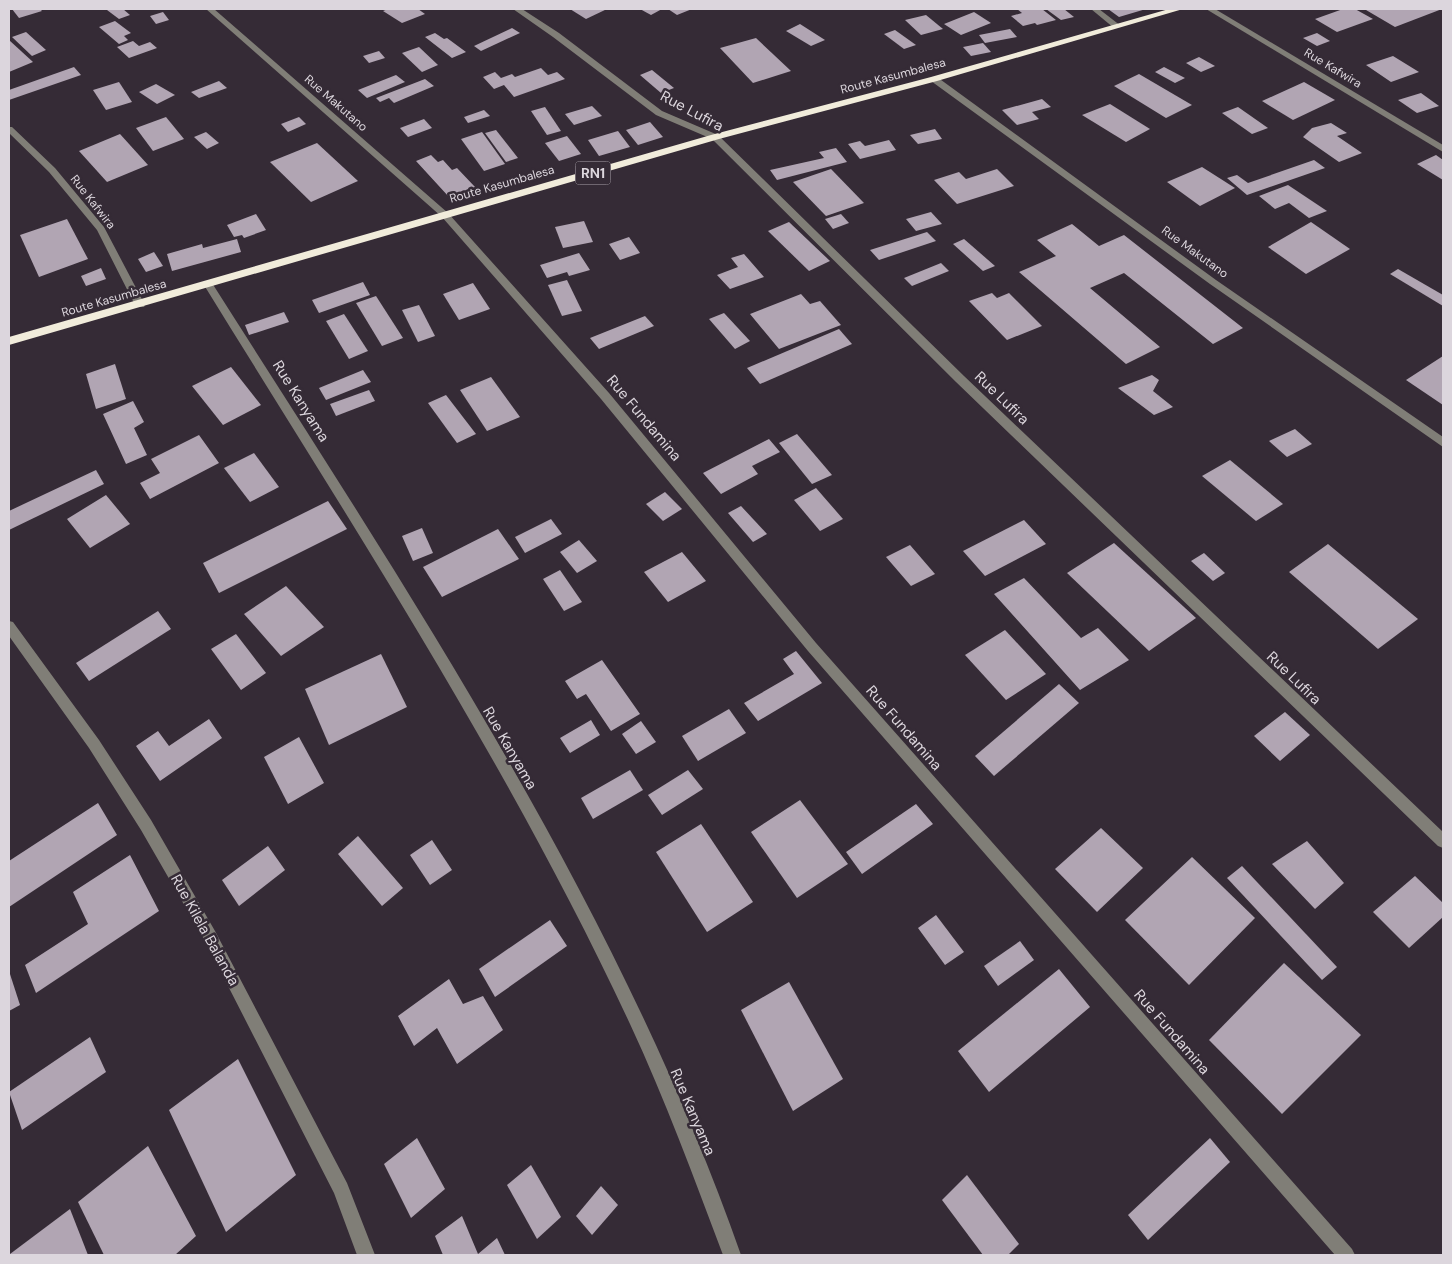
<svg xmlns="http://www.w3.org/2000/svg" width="1452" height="1264" viewBox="0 0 1452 1264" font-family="'DM Sans',sans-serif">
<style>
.building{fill:#b1a5b3}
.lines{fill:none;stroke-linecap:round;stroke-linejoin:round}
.minor{fill:#807e77;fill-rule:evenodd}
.highway{fill:#f1ecdb;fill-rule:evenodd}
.labels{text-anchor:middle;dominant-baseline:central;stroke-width:5;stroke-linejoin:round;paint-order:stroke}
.far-street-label{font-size:12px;fill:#dcd6dd;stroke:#352b36}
.shield{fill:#352b36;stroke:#aaa3ab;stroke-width:1}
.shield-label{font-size:14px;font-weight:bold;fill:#dcd6dd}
.street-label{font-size:15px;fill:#dcd6dd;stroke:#352b36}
</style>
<rect width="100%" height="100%" fill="#352b36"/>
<g class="building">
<path d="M 12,9 L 40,9 L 42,11 L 19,18 Z"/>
<path d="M 110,9 L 123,9 L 130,15 L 119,19 L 107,10 Z"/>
<path d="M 388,9 L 418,9 L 425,14 L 402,23 L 383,11 Z"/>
<path d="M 570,9 L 607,9 L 586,19 Z"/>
<path d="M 640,9 L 662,9 L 651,15 Z"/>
<path d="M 668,9 L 692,9 L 677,15 Z"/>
<path d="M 1017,9 L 1042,9 L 1056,20 L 1037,25 L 1035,23 L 1023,26 L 1011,16 L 1022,13 Z"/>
<path d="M 1046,9 L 1064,9 L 1074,17 L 1061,20 Z"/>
<path d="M 1108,9 L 1146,9 L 1119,17 Z"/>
<path d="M 1343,9 L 1355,9 L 1373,19 L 1337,32 L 1315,19 Z"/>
<path d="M 1369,9 L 1442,9 L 1395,27 L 1366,10 Z"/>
<path d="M 163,12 L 169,20 L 156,24 L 150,16 Z"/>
<path d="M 974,12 L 991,23 L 961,35 L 944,24 Z"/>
<path d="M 926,15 L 943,29 L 921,35 L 905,20 Z"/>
<path d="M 115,21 L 131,33 L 124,36 L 128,40 L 119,44 L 99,27 Z"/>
<path d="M 800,24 L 825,40 L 811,46 L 786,31 Z"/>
<path d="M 512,28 L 520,33 L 481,51 L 474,46 Z"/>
<path d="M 1010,29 L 1017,37 L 985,43 L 979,35 Z"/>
<path d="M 895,30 L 916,45 L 904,49 L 884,34 Z"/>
<path d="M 26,32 L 46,50 L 32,56 L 12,37 Z"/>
<path d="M 435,33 L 444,39 L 447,38 L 466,52 L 452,58 L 425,37 Z"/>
<path d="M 1317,33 L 1330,41 L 1317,46 L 1303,38 Z"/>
<path d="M 756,38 L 791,71 L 753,83 L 720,48 Z"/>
<path d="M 9,40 L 33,62 L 9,72 Z"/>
<path d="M 133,41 L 139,46 L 150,42 L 157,48 L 129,58 L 117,47 Z"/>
<path d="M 983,43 L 991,52 L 971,56 L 963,47 Z"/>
<path d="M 419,47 L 438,65 L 422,72 L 402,53 Z"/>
<path d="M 379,51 L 385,58 L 369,63 L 363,56 Z"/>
<path d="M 1393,56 L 1419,72 L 1391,82 L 1366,65 Z"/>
<path d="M 1199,57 L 1215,66 L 1201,72 L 1186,63 Z"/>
<path d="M 74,67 L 81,75 L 9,100 L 9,90 Z"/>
<path d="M 1164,67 L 1185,78 L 1175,83 L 1155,72 Z"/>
<path d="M 541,68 L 548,75 L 557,72 L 565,79 L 514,97 L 504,85 L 494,89 L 483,77 L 495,72 L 501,78 L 512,74 L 515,77 Z"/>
<path d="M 652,70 L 674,88 L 661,93 L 640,75 Z"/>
<path d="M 1139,74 L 1192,105 L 1166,118 L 1114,86 Z"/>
<path d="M 396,75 L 405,82 L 367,98 L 358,90 Z"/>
<path d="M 425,79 L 434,86 L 394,103 L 389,98 L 380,102 L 376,98 Z"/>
<path d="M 219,81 L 227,88 L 199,98 L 191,92 Z"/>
<path d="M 119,82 L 132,102 L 106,110 L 93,90 Z"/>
<path d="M 1304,82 L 1335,100 L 1293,120 L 1262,101 Z"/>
<path d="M 156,84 L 175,95 L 157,104 L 139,92 Z"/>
<path d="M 1421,93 L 1439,106 L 1417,113 L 1398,100 Z"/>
<path d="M 1042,99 L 1051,107 L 1032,112 L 1039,119 L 1017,125 L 1002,110 Z"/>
<path d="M 1110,104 L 1150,129 L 1126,142 L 1082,115 Z"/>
<path d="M 592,106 L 602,116 L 574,125 L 565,114 Z"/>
<path d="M 545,107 L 561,131 L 547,135 L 531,111 Z"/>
<path d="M 1238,107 L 1268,128 L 1252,134 L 1222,113 Z"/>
<path d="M 484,110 L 490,116 L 468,123 L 464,117 Z"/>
<path d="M 166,117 L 184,139 L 153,151 L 136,128 Z"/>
<path d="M 299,117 L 306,124 L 288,132 L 281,124 Z"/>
<path d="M 424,119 L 432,128 L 408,137 L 400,128 Z"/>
<path d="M 650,122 L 663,137 L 638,145 L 626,130 Z"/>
<path d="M 1331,123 L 1347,133 L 1337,136 L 1362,153 L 1339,162 L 1303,137 L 1312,128 Z"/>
<path d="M 935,129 L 942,139 L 918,144 L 910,135 Z"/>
<path d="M 496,130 L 518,158 L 506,162 L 485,133 Z"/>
<path d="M 618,131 L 630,147 L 599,156 L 588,140 Z"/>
<path d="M 206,132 L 219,143 L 207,149 L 194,137 Z"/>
<path d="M 482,132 L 505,164 L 484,171 L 461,139 Z"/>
<path d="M 120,134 L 148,165 L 107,182 L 79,151 Z"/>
<path d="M 567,136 L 581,154 L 559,161 L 545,143 Z"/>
<path d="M 889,140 L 896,150 L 860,159 L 848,144 L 860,141 L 865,146 Z"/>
<path d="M 317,143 L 358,181 L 311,202 L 270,162 Z"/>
<path d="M 836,148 L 847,162 L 777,180 L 770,170 L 824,158 L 819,152 Z"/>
<path d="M 431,155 L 438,162 L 443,160 L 452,170 L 457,168 L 475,187 L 449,197 L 416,161 Z"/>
<path d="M 1436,155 L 1443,160 L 1443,180 L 1417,164 Z"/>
<path d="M 1314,160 L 1325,168 L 1247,195 L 1227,178 L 1237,175 L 1248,183 Z"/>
<path d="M 1202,167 L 1235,188 L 1200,206 L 1167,182 Z"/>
<path d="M 831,169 L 864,203 L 826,216 L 793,182 Z"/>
<path d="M 997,169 L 1014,186 L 957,204 L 934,180 L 959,172 L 966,179 Z"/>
<path d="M 1288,185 L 1327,211 L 1309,218 L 1289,203 L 1275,209 L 1259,196 Z"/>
<path d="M 931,212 L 942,224 L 916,231 L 906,219 Z"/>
<path d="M 256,214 L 266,230 L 244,238 L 242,235 L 234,237 L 227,225 Z"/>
<path d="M 841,214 L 849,223 L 833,229 L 825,219 Z"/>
<path d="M 67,219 L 88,259 L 39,277 L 20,235 Z"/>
<path d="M 584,221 L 593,242 L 563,248 L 555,227 Z"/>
<path d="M 789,222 L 830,261 L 809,271 L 768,231 Z"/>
<path d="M 1311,222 L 1350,249 L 1306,274 L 1268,247 Z"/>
<path d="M 1072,224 L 1099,246 L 1124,235 L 1243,328 L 1213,344 L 1124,273 L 1090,288 L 1160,347 L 1126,364 L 1019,272 L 1056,256 L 1037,240 Z"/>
<path d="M 927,232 L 936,241 L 879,260 L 870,250 Z"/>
<path d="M 629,237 L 640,253 L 620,260 L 609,244 Z"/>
<path d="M 237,239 L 241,252 L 172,271 L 167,254 L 202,244 L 203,248 Z"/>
<path d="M 964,239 L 995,266 L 983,271 L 953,244 Z"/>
<path d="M 154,252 L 163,266 L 146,272 L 138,259 Z"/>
<path d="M 579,253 L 590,270 L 569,276 L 567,272 L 547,278 L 540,265 Z"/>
<path d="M 744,254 L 764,277 L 730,289 L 717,275 L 738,267 L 731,258 Z"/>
<path d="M 941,263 L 949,271 L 912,286 L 904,278 Z"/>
<path d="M 101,268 L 106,279 L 86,286 L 81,276 Z"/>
<path d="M 1398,269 L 1443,295 L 1443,306 L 1390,274 Z"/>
<path d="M 567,280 L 582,311 L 562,316 L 548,285 Z"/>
<path d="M 363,282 L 370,295 L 319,313 L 312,300 Z"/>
<path d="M 473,283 L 490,309 L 459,320 L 443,294 Z"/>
<path d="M 992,293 L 997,298 L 1009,293 L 1042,326 L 1007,340 L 969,301 Z"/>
<path d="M 801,294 L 810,304 L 820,301 L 841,325 L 779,349 L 750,314 Z"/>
<path d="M 376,296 L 403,338 L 382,346 L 356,303 Z"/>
<path d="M 419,305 L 435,336 L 418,342 L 402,310 Z"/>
<path d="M 284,312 L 289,322 L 249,335 L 245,325 Z"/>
<path d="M 724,313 L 750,341 L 735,349 L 709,319 Z"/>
<path d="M 344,314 L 368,351 L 349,359 L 326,321 Z"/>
<path d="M 645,316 L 654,326 L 599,349 L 590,338 Z"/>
<path d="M 839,329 L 852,344 L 760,384 L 747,368 Z"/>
<path d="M 1443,356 L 1443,405 L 1406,380 Z"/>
<path d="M 115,364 L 126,399 L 96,409 L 86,374 Z"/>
<path d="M 231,367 L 261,405 L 223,425 L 192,386 Z"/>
<path d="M 363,370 L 371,382 L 326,400 L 319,388 Z"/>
<path d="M 1152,375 L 1159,380 L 1153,391 L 1173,407 L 1154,415 L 1118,388 Z"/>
<path d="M 491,377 L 520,417 L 487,431 L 460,390 Z"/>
<path d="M 369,390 L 375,401 L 336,416 L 330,404 Z"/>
<path d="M 446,395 L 476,434 L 457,443 L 428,403 Z"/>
<path d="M 133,401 L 144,422 L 134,428 L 147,455 L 126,464 L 103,414 Z"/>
<path d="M 1295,429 L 1312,444 L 1287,457 L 1269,441 Z"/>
<path d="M 797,434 L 832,475 L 812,484 L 779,443 Z"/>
<path d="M 199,435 L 219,463 L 150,499 L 140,483 L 160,473 L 151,459 Z"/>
<path d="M 769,439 L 780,452 L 752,466 L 758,474 L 721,494 L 703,473 Z"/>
<path d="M 254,453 L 279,487 L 250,502 L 224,468 Z"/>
<path d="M 1230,460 L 1283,504 L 1256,521 L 1202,476 Z"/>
<path d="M 96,470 L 104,484 L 9,530 L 9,511 Z"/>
<path d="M 816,488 L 843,519 L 820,531 L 794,500 Z"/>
<path d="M 665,492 L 682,509 L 663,521 L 646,504 Z"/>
<path d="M 106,495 L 130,524 L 90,548 L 67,519 Z"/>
<path d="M 328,501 L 347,529 L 219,593 L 203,563 Z"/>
<path d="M 741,506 L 767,534 L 753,542 L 728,513 Z"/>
<path d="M 551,519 L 562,534 L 525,553 L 515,537 Z"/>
<path d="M 1024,520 L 1046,544 L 985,576 L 963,551 Z"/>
<path d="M 422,528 L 433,553 L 413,561 L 402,536 Z"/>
<path d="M 498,529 L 519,559 L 442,597 L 423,567 Z"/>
<path d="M 579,540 L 597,561 L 577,573 L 560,552 Z"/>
<path d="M 1114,543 L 1196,618 L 1149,651 L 1067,573 Z"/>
<path d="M 1328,544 L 1418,619 L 1378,649 L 1289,572 Z"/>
<path d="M 910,545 L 935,574 L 911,586 L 886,557 Z"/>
<path d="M 682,552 L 706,581 L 668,602 L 644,572 Z"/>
<path d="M 1204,553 L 1225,573 L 1213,581 L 1191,561 Z"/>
<path d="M 560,570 L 582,602 L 564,611 L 543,579 Z"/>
<path d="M 1024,578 L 1081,638 L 1098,628 L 1129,660 L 1080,690 L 994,594 Z"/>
<path d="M 286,586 L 324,627 L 281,656 L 244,614 Z"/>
<path d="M 158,611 L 171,629 L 89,681 L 76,663 Z"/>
<path d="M 1005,630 L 1046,674 L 1006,700 L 965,655 Z"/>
<path d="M 236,634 L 266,673 L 241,690 L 211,649 Z"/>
<path d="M 796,651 L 822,683 L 758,721 L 744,703 L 794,674 L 783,659 Z"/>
<path d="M 381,654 L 407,707 L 329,745 L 305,689 Z"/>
<path d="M 602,660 L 640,714 L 611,731 L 586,694 L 577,699 L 565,681 Z"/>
<path d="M 1059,684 L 1079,703 L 994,776 L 975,756 Z"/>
<path d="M 729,709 L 746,733 L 698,761 L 682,736 Z"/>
<path d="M 1285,712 L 1310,735 L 1280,761 L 1254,736 Z"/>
<path d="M 209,719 L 222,738 L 160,781 L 136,746 L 158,731 L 169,746 Z"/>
<path d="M 591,720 L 600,735 L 570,753 L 560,738 Z"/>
<path d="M 641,721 L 656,742 L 636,754 L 622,734 Z"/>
<path d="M 299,737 L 324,783 L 288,804 L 264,757 Z"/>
<path d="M 630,770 L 643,790 L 593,819 L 581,798 Z"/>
<path d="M 688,770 L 703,789 L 662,815 L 648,795 Z"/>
<path d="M 800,800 L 848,864 L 797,898 L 751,832 Z"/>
<path d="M 98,803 L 117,835 L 9,907 L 9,861 Z"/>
<path d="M 916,804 L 933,824 L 862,874 L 846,852 Z"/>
<path d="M 701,824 L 753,902 L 707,932 L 656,852 Z"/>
<path d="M 1101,828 L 1143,868 L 1097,912 L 1055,869 Z"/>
<path d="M 358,836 L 403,888 L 382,906 L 338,854 Z"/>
<path d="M 432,840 L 452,870 L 430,885 L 410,855 Z"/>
<path d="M 1307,841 L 1344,883 L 1315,909 L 1272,864 Z"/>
<path d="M 268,846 L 285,870 L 239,906 L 222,880 Z"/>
<path d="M 130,855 L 159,911 L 36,993 L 25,965 L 88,924 L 73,892 Z"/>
<path d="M 1192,857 L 1255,918 L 1189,985 L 1125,920 Z"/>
<path d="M 1242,866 L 1337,967 L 1322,980 L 1227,878 Z"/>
<path d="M 1415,876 L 1443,903 L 1443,917 L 1409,948 L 1373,912 Z"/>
<path d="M 936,915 L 964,952 L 945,965 L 918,928 Z"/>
<path d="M 550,920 L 567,946 L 495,997 L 479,969 Z"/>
<path d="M 1020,941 L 1034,960 L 998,986 L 984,966 Z"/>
<path d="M 1284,963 L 1361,1035 L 1282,1114 L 1209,1040 Z"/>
<path d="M 1059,969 L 1090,1007 L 989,1092 L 958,1051 Z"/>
<path d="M 9,971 L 20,1005 L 9,1011 Z"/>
<path d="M 449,979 L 463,1004 L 483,996 L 503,1030 L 457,1064 L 437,1028 L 414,1046 L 398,1016 Z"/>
<path d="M 789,982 L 843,1079 L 793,1111 L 741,1010 Z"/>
<path d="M 90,1037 L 106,1072 L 22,1130 L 9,1092 Z"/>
<path d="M 238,1059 L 296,1175 L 226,1232 L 169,1110 Z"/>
<path d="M 417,1138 L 445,1189 L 411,1218 L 384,1164 Z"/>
<path d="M 1210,1138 L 1230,1162 L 1148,1240 L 1128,1215 Z"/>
<path d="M 148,1146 L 196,1236 L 175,1255 L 104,1255 L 78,1202 Z"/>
<path d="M 531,1165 L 561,1217 L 537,1239 L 507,1185 Z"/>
<path d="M 967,1175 L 1019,1244 L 1008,1255 L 983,1255 L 942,1200 Z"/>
<path d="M 601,1186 L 618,1205 L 592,1235 L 576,1216 Z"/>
<path d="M 70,1209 L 88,1255 L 10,1255 L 10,1254 Z"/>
<path d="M 462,1216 L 478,1254 L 497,1238 L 505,1255 L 443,1255 L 435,1236 Z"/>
</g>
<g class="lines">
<g class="minor">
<path d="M 206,9 L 214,9 L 448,213 L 609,393 L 816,643 L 1352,1249 L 1355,1255 L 1335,1255 L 808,651 L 601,399 L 442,217 Z"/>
<path d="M 513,9 L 522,9 L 559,33 L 662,111 L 718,135 L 964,376 L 1443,832 L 1443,848 L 1438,846 L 956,382 L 712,139 L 656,115 L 553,37 Z"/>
<path d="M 1091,9 L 1099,9 L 1121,26 L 1114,28 Z"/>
<path d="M 1206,9 L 1215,9 L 1443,145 L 1443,152 Z"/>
<path d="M 931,77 L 937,77 L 1216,280 L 1443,437 L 1443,447 L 1210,284 L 931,81 Z"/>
<path d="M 9,127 L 12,127 L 55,168 L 104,227 L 145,305 L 144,307 L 136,307 L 97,230 L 49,172 L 9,133 Z"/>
<path d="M 209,282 L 212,283 C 409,593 619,906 741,1255 L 723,1255 C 694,1178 665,1099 630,1024 C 511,768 352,525 204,285 Z"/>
<path d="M 9,621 L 13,622 L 99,740 L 151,820 L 215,931 L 347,1183 L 375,1255 L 357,1255 L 334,1193 L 205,941 L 141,830 L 89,748 L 9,636 Z"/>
</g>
<path class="highway" d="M 1169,9 L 1183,9 L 937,81 L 719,139 L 9,345 L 9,337 L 711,135 L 931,77 Z"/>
</g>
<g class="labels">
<g class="far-street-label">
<text transform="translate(1333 68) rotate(31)">Rue Kafwira</text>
<text transform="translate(893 76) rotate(-15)">Route Kasumbalesa</text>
<text transform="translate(336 103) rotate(41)">Rue Makutano</text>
<text transform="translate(502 184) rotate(-16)">Route Kasumbalesa</text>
<text transform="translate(93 202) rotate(52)">Rue Kafwira</text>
<text transform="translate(1195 252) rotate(36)">Rue Makutano</text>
<text transform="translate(114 298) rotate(-16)">Route Kasumbalesa</text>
</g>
<rect class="shield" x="575.5" y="161.5" width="35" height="23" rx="4"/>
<g class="shield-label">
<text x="593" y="173">RN1</text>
</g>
<g class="street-label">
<text transform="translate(692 111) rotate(28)">Rue Lufira</text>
<text transform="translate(1002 398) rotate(44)">Rue Lufira</text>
<text transform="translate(301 401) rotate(58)">Rue Kanyama</text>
<text transform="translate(644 418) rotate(50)">Rue Fundamina</text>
<text transform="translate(1294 678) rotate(44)">Rue Lufira</text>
<text transform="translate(904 728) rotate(49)">Rue Fundamina</text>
<text transform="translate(510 748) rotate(60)">Rue Kanyama</text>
<text transform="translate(205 930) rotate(61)">Rue Kilela Balanda</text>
<text transform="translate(1172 1032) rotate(49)">Rue Fundamina</text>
<text transform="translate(693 1112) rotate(67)">Rue Kanyama</text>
</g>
</g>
<rect width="1452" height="1264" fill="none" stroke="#dcd6dd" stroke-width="20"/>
</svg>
